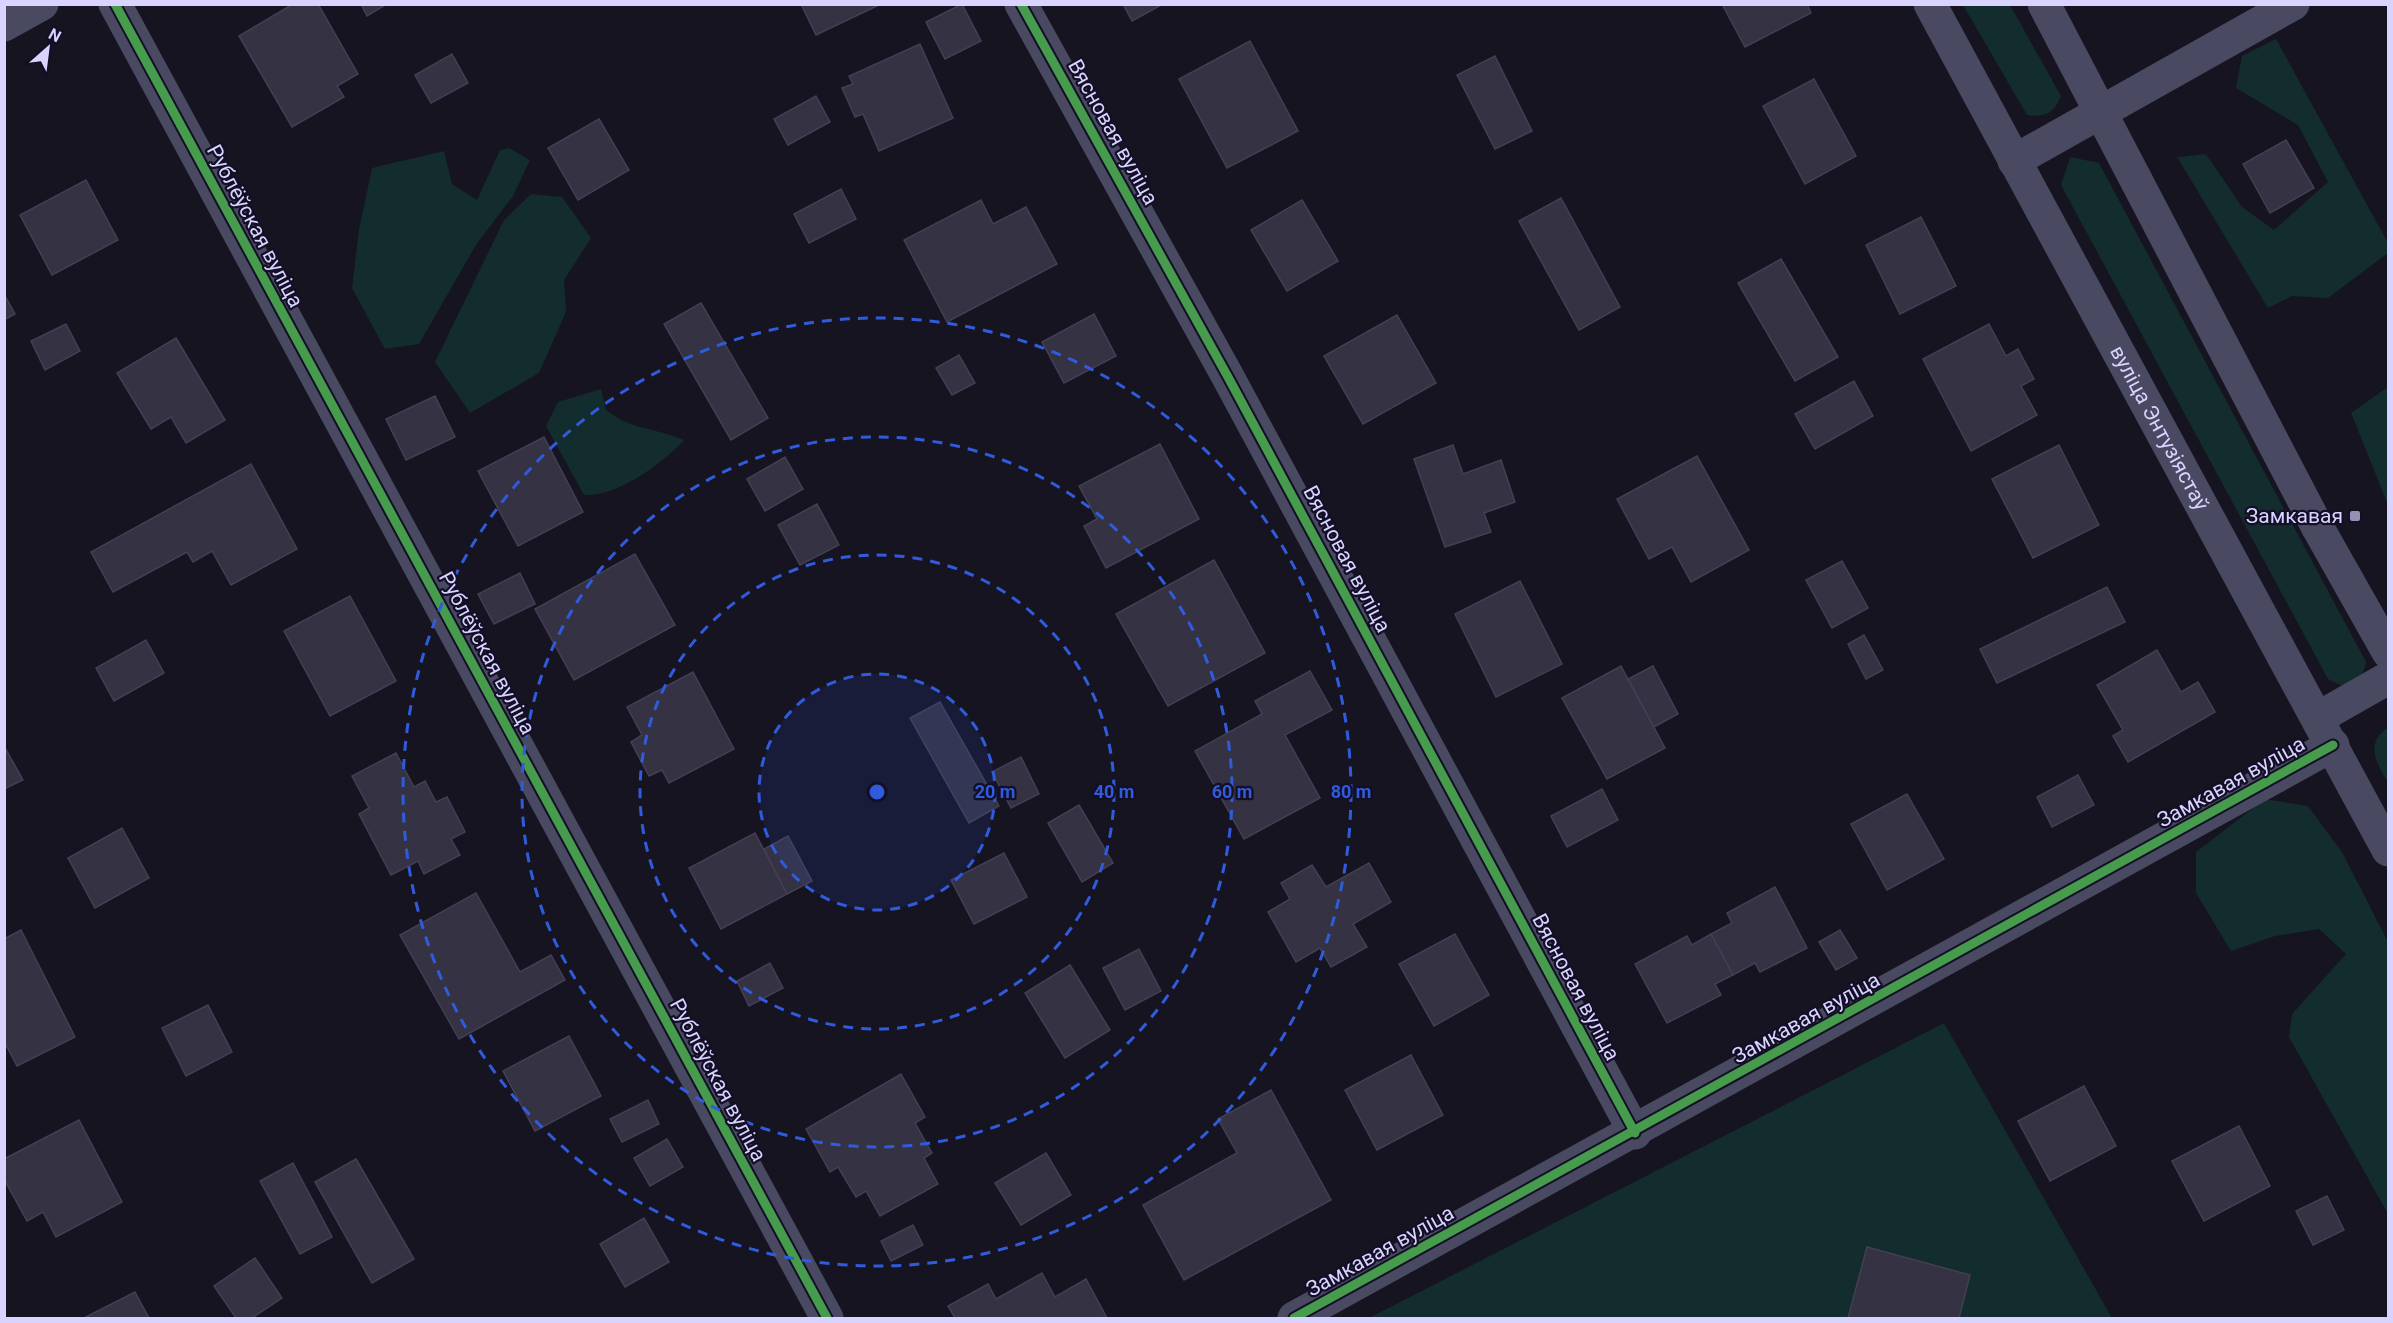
<svg xmlns="http://www.w3.org/2000/svg" width="2393" height="1323" viewBox="0 0 2393 1323" font-family="Roboto,sans-serif">
<style>
.green{fill:#132c2d}
.building{fill:#343243;stroke:#433f54;stroke-width:1.5}
.lines{fill:none;stroke-linecap:round;stroke-linejoin:round}
.minor{stroke:#4a4962;stroke-width:33}
.cycleway-casing{stroke:#130f26;stroke-width:13}
.cycleway{stroke:#469c4c;stroke-width:9}
.ring{fill:none;stroke:#305bdc;stroke-width:3;stroke-dasharray:10 8}
.poi-dot{fill:#9591b1;stroke:#130f26;stroke-width:2}
.labels{text-anchor:middle;dominant-baseline:central;stroke-width:4.5;stroke-linejoin:round;paint-order:stroke}
.street-label{font-size:21px;fill:#d9d4ff;stroke:#130f26}
.poi-label{font-size:21px;fill:#d9d4ff;stroke:#130f26;text-anchor:end}
.centre{fill:#305bdc;stroke:#130f26;stroke-width:3}
.ring-label{font-size:18px;text-anchor:middle;font-weight:bold;fill:#305bdc;stroke:#130f26;stroke-width:4.5;stroke-linejoin:round;paint-order:stroke}
</style>
<rect width="100%" height="100%" fill="#161421"/>
<g class="green">
<path d="M 1963,5 L 2010,5 L 2061,96 C 2054,113 2045,118 2027,115 Z"/>
<path d="M 2276,39 L 2388,243 L 2388,253 L 2328,298 L 2292,296 L 2268,308 L 2177,157 L 2206,154 L 2242,207 L 2274,230 L 2328,182 L 2298,125 L 2236,88 L 2242,56 Z"/>
<path d="M 509,148 L 530,160 L 513,196 L 476,245 L 419,344 L 385,349 L 352,288 L 359,230 L 372,168 L 444,151 L 452,184 L 477,200 L 500,150 Z"/>
<path d="M 2070,157 L 2099,163 L 2366,662 L 2363,673 L 2352,686 L 2340,685 L 2328,679 L 2061,185 Z"/>
<path d="M 531,194 L 562,197 L 591,238 L 564,280 L 566,312 L 539,373 L 470,413 L 435,362 L 504,220 Z"/>
<path d="M 2388,387 L 2388,505 L 2351,413 Z"/>
<path d="M 601,389 L 606,410 C 631,430 656,428 684,440 C 662,464 617,497 584,495 L 546,426 L 558,402 Z"/>
<path d="M 2388,728 L 2388,780 L 2387,781 C 2376,762 2365,742 2388,728 Z"/>
<path d="M 2265,799 L 2308,806 L 2342,852 L 2388,942 L 2388,1214 L 2289,1037 L 2292,1014 L 2346,954 L 2319,929 L 2275,936 L 2231,951 L 2196,893 L 2196,852 Z"/>
<path d="M 1944,1023 L 2112,1318 L 1959,1318 L 1970,1275 L 1868,1247 L 1848,1318 L 1369,1318 Z"/>
</g>
<g class="building">
<path d="M 293,4 L 318,4 L 358,74 L 337,86 L 344,97 L 292,127 L 239,36 Z"/>
<path d="M 361,4 L 387,4 L 367,16 Z"/>
<path d="M 801,4 L 881,4 L 816,35 Z"/>
<path d="M 962,4 L 981,41 L 945,59 L 926,22 Z"/>
<path d="M 1123,4 L 1163,4 L 1132,21 Z"/>
<path d="M 1722,4 L 1807,4 L 1811,13 L 1745,47 Z"/>
<path d="M 1250,41 L 1298,131 L 1227,168 L 1179,79 Z"/>
<path d="M 920,44 L 953,118 L 879,151 L 863,114 L 855,117 L 842,88 L 853,84 L 849,76 Z"/>
<path d="M 452,54 L 468,83 L 431,103 L 415,75 Z"/>
<path d="M 1495,56 L 1532,131 L 1495,149 L 1457,75 Z"/>
<path d="M 1814,79 L 1856,156 L 1805,184 L 1763,106 Z"/>
<path d="M 816,96 L 830,122 L 788,145 L 774,119 Z"/>
<path d="M 599,119 L 629,170 L 578,200 L 548,148 Z"/>
<path d="M 2286,140 L 2314,188 L 2270,213 L 2243,164 Z"/>
<path d="M 86,180 L 118,240 L 52,275 L 20,215 Z"/>
<path d="M 841,189 L 856,219 L 809,243 L 794,214 Z"/>
<path d="M 1561,198 L 1620,307 L 1579,330 L 1519,221 Z"/>
<path d="M 981,200 L 993,224 L 1026,207 L 1057,264 L 947,322 L 904,240 Z"/>
<path d="M 1302,200 L 1338,261 L 1287,291 L 1251,230 Z"/>
<path d="M 1921,217 L 1956,286 L 1900,314 L 1866,245 Z"/>
<path d="M 1781,259 L 1838,357 L 1795,381 L 1738,283 Z"/>
<path d="M 4,294 L 15,314 L 4,320 Z"/>
<path d="M 701,303 L 768,418 L 731,440 L 664,324 Z"/>
<path d="M 1094,314 L 1116,356 L 1064,383 L 1042,342 Z"/>
<path d="M 1397,315 L 1436,383 L 1363,424 L 1324,356 Z"/>
<path d="M 66,324 L 80,351 L 45,370 L 31,341 Z"/>
<path d="M 1989,324 L 2006,356 L 2018,349 L 2034,379 L 2021,386 L 2037,415 L 1971,451 L 1923,359 Z"/>
<path d="M 176,338 L 225,420 L 186,443 L 171,417 L 151,429 L 117,373 Z"/>
<path d="M 959,355 L 975,383 L 952,395 L 936,368 Z"/>
<path d="M 1854,381 L 1873,416 L 1815,449 L 1795,414 Z"/>
<path d="M 435,396 L 455,437 L 406,460 L 386,419 Z"/>
<path d="M 544,437 L 583,512 L 518,546 L 478,471 Z"/>
<path d="M 1160,444 L 1199,519 L 1106,568 L 1084,526 L 1097,519 L 1079,486 Z"/>
<path d="M 1453,445 L 1463,474 L 1501,460 L 1515,502 L 1484,513 L 1491,532 L 1445,547 L 1414,459 Z"/>
<path d="M 2059,445 L 2099,525 L 2033,558 L 1992,479 Z"/>
<path d="M 1697,456 L 1749,550 L 1691,582 L 1672,547 L 1649,559 L 1617,499 Z"/>
<path d="M 785,457 L 803,489 L 765,511 L 747,479 Z"/>
<path d="M 251,464 L 297,549 L 231,585 L 212,551 L 193,562 L 187,552 L 113,592 L 91,552 Z"/>
<path d="M 817,504 L 839,545 L 800,565 L 778,525 Z"/>
<path d="M 635,554 L 675,625 L 574,680 L 535,609 Z"/>
<path d="M 1214,560 L 1265,653 L 1168,706 L 1116,614 Z"/>
<path d="M 1842,561 L 1868,608 L 1832,628 L 1806,580 Z"/>
<path d="M 520,573 L 535,604 L 494,624 L 478,594 Z"/>
<path d="M 1520,581 L 1562,664 L 1496,697 L 1455,614 Z"/>
<path d="M 2107,587 L 2125,622 L 1997,683 L 1980,649 Z"/>
<path d="M 350,596 L 396,681 L 330,716 L 284,631 Z"/>
<path d="M 1864,635 L 1883,670 L 1866,679 L 1848,644 Z"/>
<path d="M 146,640 L 164,673 L 114,701 L 96,668 Z"/>
<path d="M 2157,650 L 2181,692 L 2198,682 L 2215,712 L 2128,762 L 2113,736 L 2123,730 L 2097,685 Z"/>
<path d="M 1621,666 L 1665,748 L 1607,779 L 1562,698 Z"/>
<path d="M 1653,666 L 1678,714 L 1654,727 L 1628,679 Z"/>
<path d="M 1310,671 L 1332,710 L 1285,735 L 1320,798 L 1244,839 L 1195,751 L 1262,714 L 1255,701 Z"/>
<path d="M 693,672 L 734,749 L 669,783 L 662,770 L 649,776 L 631,742 L 642,735 L 627,707 Z"/>
<path d="M 940,702 L 999,806 L 969,823 L 910,718 Z"/>
<path d="M 4,746 L 23,780 L 4,789 Z"/>
<path d="M 396,753 L 414,787 L 425,781 L 436,802 L 447,797 L 465,832 L 451,839 L 460,855 L 424,874 L 418,861 L 391,875 L 359,814 L 369,808 L 352,776 Z"/>
<path d="M 1021,757 L 1039,794 L 1011,808 L 992,772 Z"/>
<path d="M 2078,775 L 2094,805 L 2052,827 L 2037,797 Z"/>
<path d="M 1602,789 L 1618,820 L 1567,847 L 1551,816 Z"/>
<path d="M 1907,794 L 1944,859 L 1887,890 L 1851,824 Z"/>
<path d="M 1079,805 L 1113,863 L 1082,882 L 1048,823 Z"/>
<path d="M 122,828 L 149,878 L 95,908 L 68,858 Z"/>
<path d="M 755,833 L 787,894 L 721,929 L 689,868 Z"/>
<path d="M 788,836 L 812,881 L 787,894 L 764,849 Z"/>
<path d="M 1004,853 L 1027,897 L 974,924 L 951,880 Z"/>
<path d="M 1369,863 L 1391,902 L 1353,924 L 1367,947 L 1331,967 L 1320,948 L 1296,962 L 1268,912 L 1290,899 L 1281,883 L 1312,865 L 1326,887 Z"/>
<path d="M 1775,887 L 1807,948 L 1760,972 L 1755,963 L 1733,975 L 1711,934 L 1732,923 L 1727,913 Z"/>
<path d="M 476,893 L 520,972 L 551,955 L 565,980 L 459,1039 L 400,935 Z"/>
<path d="M 21,930 L 75,1037 L 17,1066 L 4,1041 L 4,939 Z"/>
<path d="M 1840,930 L 1857,958 L 1836,970 L 1819,942 Z"/>
<path d="M 1455,934 L 1489,995 L 1434,1026 L 1399,964 Z"/>
<path d="M 1711,934 L 1733,975 L 1715,984 L 1721,995 L 1667,1023 L 1635,964 L 1687,936 L 1692,945 Z"/>
<path d="M 1139,949 L 1161,991 L 1125,1010 L 1103,968 Z"/>
<path d="M 770,963 L 783,988 L 749,1006 L 737,981 Z"/>
<path d="M 1070,965 L 1110,1030 L 1065,1058 L 1025,993 Z"/>
<path d="M 208,1005 L 232,1052 L 186,1076 L 162,1028 Z"/>
<path d="M 569,1036 L 601,1096 L 535,1131 L 503,1071 Z"/>
<path d="M 1411,1055 L 1443,1115 L 1377,1150 L 1345,1090 Z"/>
<path d="M 901,1074 L 925,1117 L 915,1123 L 932,1153 L 924,1158 L 938,1184 L 880,1216 L 866,1191 L 856,1197 L 838,1167 L 830,1172 L 806,1129 Z"/>
<path d="M 2084,1086 L 2116,1146 L 2050,1181 L 2018,1121 Z"/>
<path d="M 1271,1090 L 1331,1200 L 1184,1280 L 1143,1205 L 1237,1153 L 1218,1119 Z"/>
<path d="M 648,1100 L 659,1124 L 622,1142 L 610,1119 Z"/>
<path d="M 79,1120 L 122,1202 L 56,1237 L 43,1212 L 27,1221 L 4,1179 L 4,1159 Z"/>
<path d="M 2239,1126 L 2270,1186 L 2204,1221 L 2172,1161 Z"/>
<path d="M 667,1139 L 683,1167 L 650,1186 L 634,1158 Z"/>
<path d="M 1046,1153 L 1071,1195 L 1021,1225 L 995,1183 Z"/>
<path d="M 356,1159 L 414,1259 L 372,1283 L 315,1182 Z"/>
<path d="M 293,1163 L 332,1237 L 300,1254 L 260,1181 Z"/>
<path d="M 2327,1196 L 2344,1230 L 2313,1245 L 2296,1211 Z"/>
<path d="M 644,1218 L 669,1262 L 625,1287 L 600,1244 Z"/>
<path d="M 913,1225 L 923,1245 L 891,1261 L 881,1241 Z"/>
<path d="M 1867,1247 L 1970,1275 L 1959,1318 L 1848,1318 Z"/>
<path d="M 255,1258 L 282,1298 L 252,1318 L 236,1318 L 214,1286 Z"/>
<path d="M 1042,1273 L 1055,1297 L 1086,1279 L 1107,1318 L 955,1318 L 948,1306 L 988,1284 L 996,1299 Z"/>
<path d="M 135,1292 L 149,1318 L 84,1318 Z"/>
</g>
<g class="lines">
<g class="minor">
<path d="M 115,4 L 827,1318"/>
<path d="M 1021,4 L 1228,377 L 1635,1133"/>
<path id="s1" d="M 1930,4 L 2388,850"/>
<path d="M 2044,4 L 2318,528 L 2388,652"/>
<path d="M 4,25 L 42,4"/>
<path d="M 2014,161 L 2293,4"/>
<path d="M 2318,718 L 2388,678"/>
<path d="M 1294,1318 L 2333,745"/>
</g>
<g class="cycleway-casing">
<g id="cycleway">
<path d="M 115,4 L 827,1318"/>
<path d="M 1021,4 L 1228,377 L 1635,1133"/>
<path d="M 1294,1318 L 2333,745"/>
</g>
</g>
<use href="#cycleway" class="cycleway"/>
</g>
<circle cx="877" cy="792" r="118" fill="#305bdc" fill-opacity=".12"/>
<g class="ring">
<circle cx="877" cy="792" r="118"/>
<circle cx="877" cy="792" r="237"/>
<circle cx="877" cy="792" r="355"/>
<circle cx="877" cy="792" r="474"/>
</g>
<rect class="poi-dot" x="2349" y="510" width="12" height="12" rx="3"/>
<g class="labels">
<g class="street-label">
<text transform="translate(1113 132) rotate(61)">Вясновая вуліца</text>
<text transform="translate(255 226) rotate(62)">Рублёўская вуліца</text>
<text stroke="none"><textPath href="#s1" startOffset="482">вуліца Энтузіястаў</textPath></text>
<text transform="translate(1347 559) rotate(62)">Вясновая вуліца</text>
<text transform="translate(487 653) rotate(62)">Рублёўская вуліца</text>
<text transform="translate(2231 782) rotate(-29)">Замкавая вуліца</text>
<text transform="translate(1576 987) rotate(62)">Вясновая вуліца</text>
<text transform="translate(1806 1018) rotate(-29)">Замкавая вуліца</text>
<text transform="translate(718 1080) rotate(62)">Рублёўская вуліца</text>
<text transform="translate(1380 1251) rotate(-29)">Замкавая вуліца</text>
</g>
<g class="poi-label">
<text x="2343" y="516">Замкавая</text>
</g>
</g>
<circle cx="877" cy="792" r="9" class="centre"/>
<g class="ring-label">
<text x="995" y="798">20 m</text>
<text x="1114" y="798">40 m</text>
<text x="1232" y="798">60 m</text>
<text x="1351" y="798">80 m</text>
</g>
<rect width="2393" height="1323" fill="none" stroke="#d9d4ff" stroke-width="12"/>
<g transform="translate(48 48) rotate(28)" stroke="#130f26" stroke-width="4.5" paint-order="stroke">
<path d="M0-4.5L10 22L0 15L-10 22Z" fill="#d9d4ff"/>
<text y="-9" font-size="16" font-weight="bold" text-anchor="middle" fill="#d9d4ff">N</text>
</g>
</svg>
